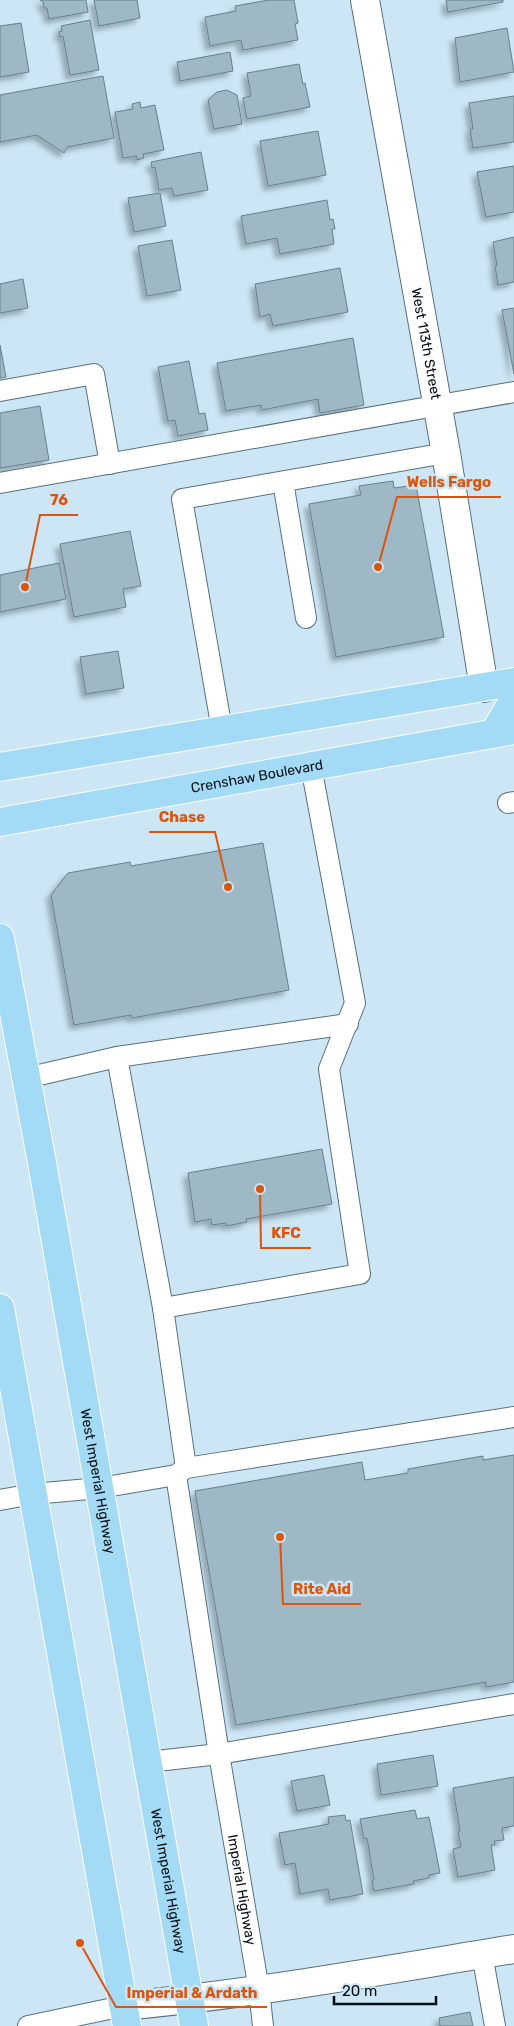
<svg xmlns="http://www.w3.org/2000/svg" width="514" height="2026" viewBox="0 0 514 2026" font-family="Rubik,sans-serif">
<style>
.building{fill:#9eb8c6;stroke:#68808d;filter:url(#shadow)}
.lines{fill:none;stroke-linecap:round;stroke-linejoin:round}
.service-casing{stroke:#59717e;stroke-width:22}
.minor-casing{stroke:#59717e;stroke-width:30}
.primary-casing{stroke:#fff;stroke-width:30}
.service{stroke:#fff;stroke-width:20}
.minor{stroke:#fff;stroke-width:28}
.primary{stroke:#a3dbf7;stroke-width:28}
.labels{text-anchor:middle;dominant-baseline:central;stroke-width:5;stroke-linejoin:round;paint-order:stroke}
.street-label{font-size:14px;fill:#050d12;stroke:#cce6f5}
.leader{fill:none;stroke:#dd550c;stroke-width:2}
.callout-dot{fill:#dd550c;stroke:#cce6f5;stroke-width:2}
.callout-label{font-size:15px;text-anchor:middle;font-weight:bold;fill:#dd550c;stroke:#cce6f5;stroke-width:5;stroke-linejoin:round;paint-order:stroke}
</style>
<defs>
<filter id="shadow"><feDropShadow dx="-4.5" dy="4.5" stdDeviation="2.5" flood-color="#0004"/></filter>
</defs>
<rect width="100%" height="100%" fill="#cce6f5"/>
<g class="building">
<path d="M 40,0 L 86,0 L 88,12 L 49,19 L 47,8 L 44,8 L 43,2 Z"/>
<path d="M 94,0 L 137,0 L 140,18 L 99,26 Z"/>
<path d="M 269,0 L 294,0 L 298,23 L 295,24 L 298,40 L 243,50 L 241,40 L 210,46 L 205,17 L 236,11 L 235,6 Z"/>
<path d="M 446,0 L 503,0 L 503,2 L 448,12 Z"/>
<path d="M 90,20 L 99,70 L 70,75 L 63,36 L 60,37 L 59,32 L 62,31 L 61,26 Z"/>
<path d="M 21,23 L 29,72 L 0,77 L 0,26 Z"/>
<path d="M 507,28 L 514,72 L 460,82 L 455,38 Z"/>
<path d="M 230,52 L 233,71 L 180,81 L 177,62 Z"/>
<path d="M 299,64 L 303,84 L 305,83 L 310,107 L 247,119 L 243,98 L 251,96 L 247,73 Z"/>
<path d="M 103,76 L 114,138 L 67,147 L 64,153 L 37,135 L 0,142 L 0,95 Z"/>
<path d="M 227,90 L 237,95 L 242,124 L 214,129 L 208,100 L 217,92 Z"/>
<path d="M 514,96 L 514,142 L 473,148 L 470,129 L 473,129 L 469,103 Z"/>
<path d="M 140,102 L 141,108 L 155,105 L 164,150 L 143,154 L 144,158 L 137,160 L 137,156 L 123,158 L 115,112 L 133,109 L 132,104 Z"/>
<path d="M 318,131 L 326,175 L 268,186 L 260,141 Z"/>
<path d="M 201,152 L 208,190 L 174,196 L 172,188 L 159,190 L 155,167 L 152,168 L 151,162 Z"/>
<path d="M 514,166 L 514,212 L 486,217 L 477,172 Z"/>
<path d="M 160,193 L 166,226 L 134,232 L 128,198 Z"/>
<path d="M 327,200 L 330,220 L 333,219 L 335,229 L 332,229 L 334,244 L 280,254 L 277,238 L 246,244 L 241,216 Z"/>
<path d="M 514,237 L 514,282 L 498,285 L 495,266 L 497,266 L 493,242 Z"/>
<path d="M 172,240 L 181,290 L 147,296 L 138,246 Z"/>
<path d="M 340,268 L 348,312 L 273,326 L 270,314 L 260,317 L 255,284 Z"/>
<path d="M 23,279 L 28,308 L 0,313 L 0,284 Z"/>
<path d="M 514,308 L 514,374 L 502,310 Z"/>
<path d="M 353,338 L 364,405 L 320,413 L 318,399 L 262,410 L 261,405 L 226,411 L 217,363 Z"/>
<path d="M 0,345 L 6,377 L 0,378 Z"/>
<path d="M 189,361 L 199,414 L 205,413 L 208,430 L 178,436 L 175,420 L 168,421 L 158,367 Z"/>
<path d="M 40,406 L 49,460 L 0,468 L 0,413 Z"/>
<path d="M 393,481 L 394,488 L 416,485 L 444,637 L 336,657 L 309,504 L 361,495 L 359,486 Z"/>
<path d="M 130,531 L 141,586 L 123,589 L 126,607 L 74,617 L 60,544 Z"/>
<path d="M 59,563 L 66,599 L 0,612 L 0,575 Z"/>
<path d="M 118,651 L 124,688 L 86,694 L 80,657 Z"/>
<path d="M 263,843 L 289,990 L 132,1018 L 131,1015 L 74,1025 L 51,895 L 68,873 L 130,862 L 131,866 Z"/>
<path d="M 322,1149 L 332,1204 L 246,1219 L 247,1222 L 226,1226 L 226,1223 L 212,1225 L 211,1219 L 195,1222 L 188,1173 Z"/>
<path d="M 514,1455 L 514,1682 L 486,1687 L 486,1682 L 236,1725 L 195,1491 L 362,1462 L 365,1480 L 408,1473 L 408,1469 L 483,1456 L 483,1460 Z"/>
<path d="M 433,1755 L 438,1786 L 381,1795 L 377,1764 Z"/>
<path d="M 324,1775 L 330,1805 L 297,1811 L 291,1781 Z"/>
<path d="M 514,1777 L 514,1826 L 502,1828 L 504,1840 L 494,1841 L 495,1845 L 491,1845 L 495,1870 L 458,1877 L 453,1849 L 461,1847 L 458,1832 L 460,1831 L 453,1788 Z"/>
<path d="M 415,1810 L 417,1819 L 429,1817 L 440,1873 L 429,1875 L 429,1878 L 413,1881 L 414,1884 L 374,1891 L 372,1881 L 374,1880 L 367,1838 L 364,1839 L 360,1819 Z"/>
<path d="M 345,1815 L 346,1821 L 350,1820 L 363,1894 L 330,1900 L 328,1889 L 300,1894 L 295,1863 L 285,1865 L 279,1833 L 329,1824 L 328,1817 Z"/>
<path d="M 470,2012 L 473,2026 L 440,2026 L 439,2018 Z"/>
</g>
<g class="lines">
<g class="service-casing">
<g id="service">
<path d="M 0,391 L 94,374 L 110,464"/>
<path d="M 283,482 L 306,618"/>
<path d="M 0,483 L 514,392"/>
<path d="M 222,730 L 182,499 L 446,453"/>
<path d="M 508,803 L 514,802"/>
<path d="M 117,1057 L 163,1308"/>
<path d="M 26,1078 L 117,1057 L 348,1024"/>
<path d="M 186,1468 L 163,1308 L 360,1274 L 329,1069 L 355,1003 L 311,766"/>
<path id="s1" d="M 176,1475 L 219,1754 L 259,1990 L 263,2026"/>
<path d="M 0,1500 L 33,1494 L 100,1488 L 176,1475 L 186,1468 L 514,1417"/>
<path d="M 148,1762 L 219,1754 L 514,1704"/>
<path d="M 482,1954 L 495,2026"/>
<path d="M 28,2026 L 123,2006"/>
</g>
</g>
<g class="minor-casing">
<g id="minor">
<path id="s2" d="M 365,0 L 446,453 L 484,688"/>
<path d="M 123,2006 C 254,1994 384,1970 514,1949"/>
</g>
</g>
<g class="primary-casing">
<g id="primary">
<path d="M 494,733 L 514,700"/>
<path d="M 0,767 L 514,682"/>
<path id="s3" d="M 0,822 L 514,730"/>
<path id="s4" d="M 0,938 L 41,1157 L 194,2026"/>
<path d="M 0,1308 L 127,2026"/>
</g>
</g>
<use href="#service" class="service"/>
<use href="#minor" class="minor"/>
<use href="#primary" class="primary"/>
</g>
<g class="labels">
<g class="street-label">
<text stroke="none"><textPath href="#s2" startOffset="349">West 113th Street</textPath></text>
<text stroke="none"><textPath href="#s3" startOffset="261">Crenshaw Boulevard</textPath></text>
<text stroke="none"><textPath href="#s4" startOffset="552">West Imperial Highway</textPath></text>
<text stroke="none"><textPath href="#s4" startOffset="958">West Imperial Highway</textPath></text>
<text stroke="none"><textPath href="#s1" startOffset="420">Imperial Highway</textPath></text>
</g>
</g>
<path class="leader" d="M378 567L397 497H501M25 587L40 515H78M228 887L215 832H149M260 1189L261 1248H311M280 1537L283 1604H361M80 1943L116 2007H267"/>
<g class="callout-dot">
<circle cx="378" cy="567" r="5"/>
<circle cx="25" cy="587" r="5"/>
<circle cx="228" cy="887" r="5"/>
<circle cx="260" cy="1189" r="5"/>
<circle cx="280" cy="1537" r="5"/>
<circle cx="80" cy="1943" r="5"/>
</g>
<g class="callout-label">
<text x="449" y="487">Wells Fargo</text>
<text x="59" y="505">76</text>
<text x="182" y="822">Chase</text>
<text x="286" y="1238">KFC</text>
<text x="322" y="1594">Rite Aid</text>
<text x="192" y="1998">Imperial &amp; Ardath</text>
</g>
<path d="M334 1996v8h102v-8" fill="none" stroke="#050d12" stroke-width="2.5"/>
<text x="342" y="1996" font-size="15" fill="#050d12" stroke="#cce6f5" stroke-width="4" paint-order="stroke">20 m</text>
</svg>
